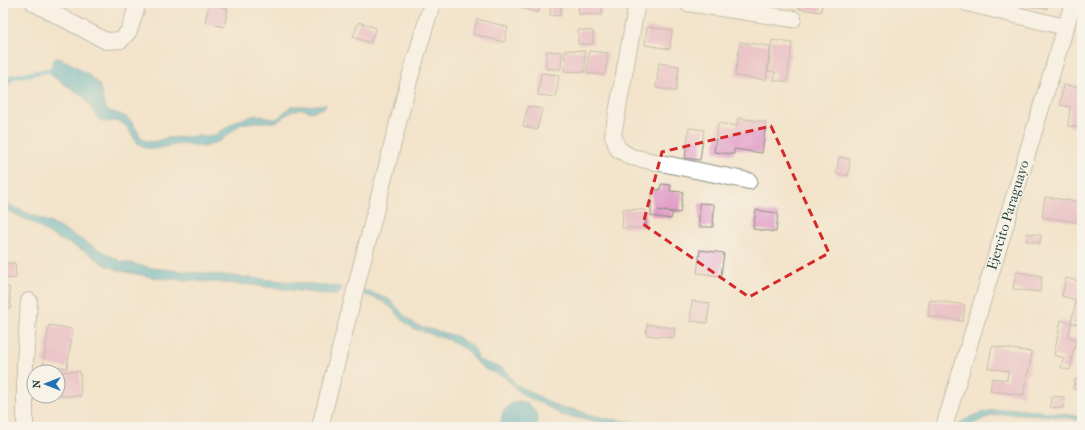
<svg xmlns="http://www.w3.org/2000/svg" width="1085" height="430" viewBox="0 0 1085 430" font-family="'IM FELL French Canon',serif">
<style>
.water{fill:#47b0c6;stroke:#33767d}
.lines{fill:none;stroke-linecap:round;stroke-linejoin:round}
.stream{stroke:#47b0c6;stroke-width:5}
.building{fill:#e19dc7}
.minor-casing{stroke:#899080;stroke-width:18}
.minor{stroke:#fff;stroke-width:16}
.marked{fill:none;stroke:#d62828;stroke-width:3;stroke-dasharray:8 5;stroke-linejoin:round}
.labels{text-anchor:middle;dominant-baseline:central;stroke-width:3;stroke-linejoin:round;paint-order:stroke}
.street-label{font-size:14px;fill:#1f3d34;stroke:#f7f3e8}
</style>
<rect width="100%" height="100%" fill="#f7f3e8"/>
<filter id="ink" filterUnits="userSpaceOnUse"><feTurbulence type="fractalNoise" baseFrequency=".025" numOctaves="2"/><feDisplacementMap in="SourceGraphic" scale="8" xChannelSelector="R" yChannelSelector="G"/><feConvolveMatrix kernelMatrix="1 2 1 2 8 2 1 2 1" color-interpolation-filters="sRGB"/></filter>
<filter id="wash" filterUnits="userSpaceOnUse"><feTurbulence type="fractalNoise" baseFrequency=".012" numOctaves="4" result="noise"/><feDisplacementMap in="SourceGraphic" scale="16" xChannelSelector="R" yChannelSelector="G"/><feGaussianBlur stdDeviation="0.9" result="paint"/><feColorMatrix in="noise" values="0 0 0 0 0 0 0 0 0 0 0 0 0 0 0 0 0 1.4 0 .05"/><feComposite in="paint" operator="in"/></filter>
<g filter="url(#wash)">
<rect width="100%" height="100%" fill="#f3e3cb"/>
<g class="water">
<path d="M 57,58 C 65,58 95,78 99,85 C 103,93 102,103 107,110 L 119,114 L 126,117 L 132,122 L 142,139 L 147,141 L 153,142 L 167,138 L 215,135 L 236,121 L 256,115 L 274,119 L 278,118 L 291,106 L 308,106 L 326,104 L 326,106 L 324,108 L 311,112 L 302,109 L 292,111 L 277,122 L 254,122 L 241,124 L 220,141 L 204,147 L 180,144 L 154,149 L 146,148 L 137,143 L 127,127 L 122,123 L 118,121 L 104,122 L 99,120 L 84,97 L 52,76 L 50,70 L 53,60 Z"/>
<path d="M 3,200 L 11,206 L 51,223 L 120,261 L 152,268 L 342,287 L 341,292 L 336,295 L 315,293 L 251,285 L 156,278 L 121,271 L 107,266 L 85,251 L 51,235 L 33,223 L 3,208 Z"/>
<path d="M 363,290 L 389,299 L 407,318 L 418,326 L 456,336 L 473,347 L 479,360 L 504,369 L 516,384 L 560,408 L 573,409 L 588,414 L 608,419 L 657,424 L 663,427 L 623,426 L 560,415 L 554,410 L 529,398 L 519,392 L 503,376 L 486,370 L 480,365 L 473,359 L 468,351 L 449,340 L 414,329 L 403,321 L 394,310 L 382,301 L 361,293 Z"/>
<path d="M 519,401 C 533,404 540,413 536,427 L 502,427 C 499,414 505,404 519,401 Z"/>
<path d="M 1017,408 L 1082,416 L 1082,420 C 1054,416 1024,412 996,415 C 983,417 972,427 958,427 L 958,424 C 977,411 995,409 1017,408 Z"/>
</g>
<g class="lines">
<path class="stream" d="M 3,89 L 12,77 L 56,69"/>
</g>
<g id="blocks">
<g class="building">
<path d="M 523,3 L 541,3 L 538,13 L 521,8 Z"/>
<path d="M 551,3 L 562,3 L 560,16 L 550,15 Z"/>
<path d="M 579,3 L 602,3 L 602,15 L 578,14 Z"/>
<path d="M 800,3 L 822,3 L 821,12 L 799,9 Z"/>
<path d="M 1012,3 L 1048,3 L 1047,9 L 1012,4 Z"/>
<path d="M 209,4 L 228,9 L 224,27 L 205,22 Z"/>
<path d="M 477,19 L 508,27 L 504,42 L 473,34 Z"/>
<path d="M 359,22 L 376,28 L 370,43 L 353,37 Z"/>
<path d="M 647,27 L 672,30 L 670,49 L 645,45 Z"/>
<path d="M 578,30 L 593,31 L 593,44 L 578,44 Z"/>
<path d="M 772,40 L 792,43 L 787,82 L 774,80 L 775,72 L 768,71 Z"/>
<path d="M 740,42 L 770,46 L 766,80 L 735,76 Z"/>
<path d="M 565,50 L 585,51 L 585,72 L 564,71 Z"/>
<path d="M 546,51 L 562,52 L 561,69 L 546,69 Z"/>
<path d="M 589,51 L 608,53 L 605,75 L 587,73 Z"/>
<path d="M 659,63 L 679,66 L 676,91 L 656,88 Z"/>
<path d="M 541,73 L 559,75 L 556,97 L 538,95 Z"/>
<path d="M 1063,85 L 1082,87 L 1082,127 L 1068,126 L 1070,107 L 1060,105 Z"/>
<path d="M 528,106 L 542,109 L 537,130 L 523,126 Z"/>
<path d="M 738,118 L 766,122 L 762,153 L 734,149 L 734,154 L 714,152 L 718,123 L 737,126 Z"/>
<path d="M 689,128 L 704,130 L 700,160 L 685,158 Z"/>
<path d="M 839,157 L 850,159 L 848,176 L 836,174 Z"/>
<path d="M 661,184 L 671,185 L 670,191 L 683,192 L 680,213 L 658,210 L 673,213 L 671,219 L 651,216 L 652,189 L 660,190 Z"/>
<path d="M 1045,197 L 1082,202 L 1082,223 L 1042,217 Z"/>
<path d="M 699,203 L 714,204 L 713,227 L 699,227 Z"/>
<path d="M 623,209 L 646,210 L 646,228 L 622,228 Z"/>
<path d="M 756,210 L 778,213 L 776,232 L 753,229 Z"/>
<path d="M 1027,233 L 1041,235 L 1040,243 L 1026,241 Z"/>
<path d="M 700,250 L 724,253 L 721,276 L 697,273 Z"/>
<path d="M 3,263 L 15,263 L 16,278 L 3,279 Z"/>
<path d="M 1016,272 L 1042,276 L 1040,292 L 1013,289 Z"/>
<path d="M 1066,278 L 1080,281 L 1078,287 L 1082,288 L 1082,325 L 1071,323 L 1076,300 L 1062,296 Z"/>
<path d="M 3,287 L 9,287 L 11,308 L 3,309 Z"/>
<path d="M 930,300 L 965,305 L 963,321 L 928,316 Z"/>
<path d="M 692,301 L 710,303 L 707,323 L 690,321 Z"/>
<path d="M 1061,320 L 1071,323 L 1068,337 L 1076,339 L 1070,370 L 1061,368 L 1064,358 L 1054,355 Z"/>
<path d="M 647,324 L 675,328 L 674,338 L 646,335 Z"/>
<path d="M 49,325 L 73,329 L 67,368 L 43,364 Z"/>
<path d="M 992,346 L 1032,352 L 1028,374 L 1027,374 L 1023,395 L 990,391 L 992,378 L 1007,380 L 1008,371 L 988,368 Z"/>
<path d="M 80,371 L 81,396 L 58,396 L 58,372 Z"/>
<path d="M 1075,379 L 1082,380 L 1082,391 L 1073,389 Z"/>
<path d="M 1051,396 L 1064,397 L 1063,408 L 1050,407 Z"/>
</g>
</g>
</g>
<g filter="url(#ink)">
<use href="#blocks" fill-opacity="0" stroke="#899080" stroke-width="1"/>
<g class="lines">
<g class="minor-casing">
<g id="minor">
<path d="M 34,3 L 106,41 L 121,40 L 129,31 L 138,3"/>
<path d="M 637,3 L 613,135 L 618,149 L 631,157 L 749,181"/>
<path d="M 687,3 L 793,19"/>
<path d="M 967,3 L 1065,27"/>
<path d="M 25,427 L 25,364 L 29,301"/>
<path d="M 320,427 L 408,84 L 432,3"/>
<path d="M 944,427 L 1073,3"/>
</g>
</g>
<use href="#minor" class="minor"/>
</g>
</g>
<path d="M0 0H1085V430H0ZM 771,126 L 829,253 L 749,297 L 643,224 L 662,152 Z" fill="#f3e3cb" fill-opacity=".55" fill-rule="evenodd"/>
<path class="marked" d="M 771,126 L 829,253 L 749,297 L 643,224 L 662,152 Z"/>
<g class="labels">
<g class="street-label">
<text transform="translate(1008 215) rotate(-73)">Ejercito Paraguayo</text>
</g>
</g>
<rect width="1085" height="430" fill="none" stroke="#f7f3e8" stroke-width="16"/>
<g transform="translate(46 384) rotate(270)"><circle r="19" fill="#f7f3e8" stroke="#a1aaa0"/>
<path d="M0-3L7 15L0 10L-7 15Z" fill="#1f6fb2"/>
<text y="-6" font-size="11" font-weight="bold" text-anchor="middle" fill="#1f3d34">N</text>
</g>
</svg>
